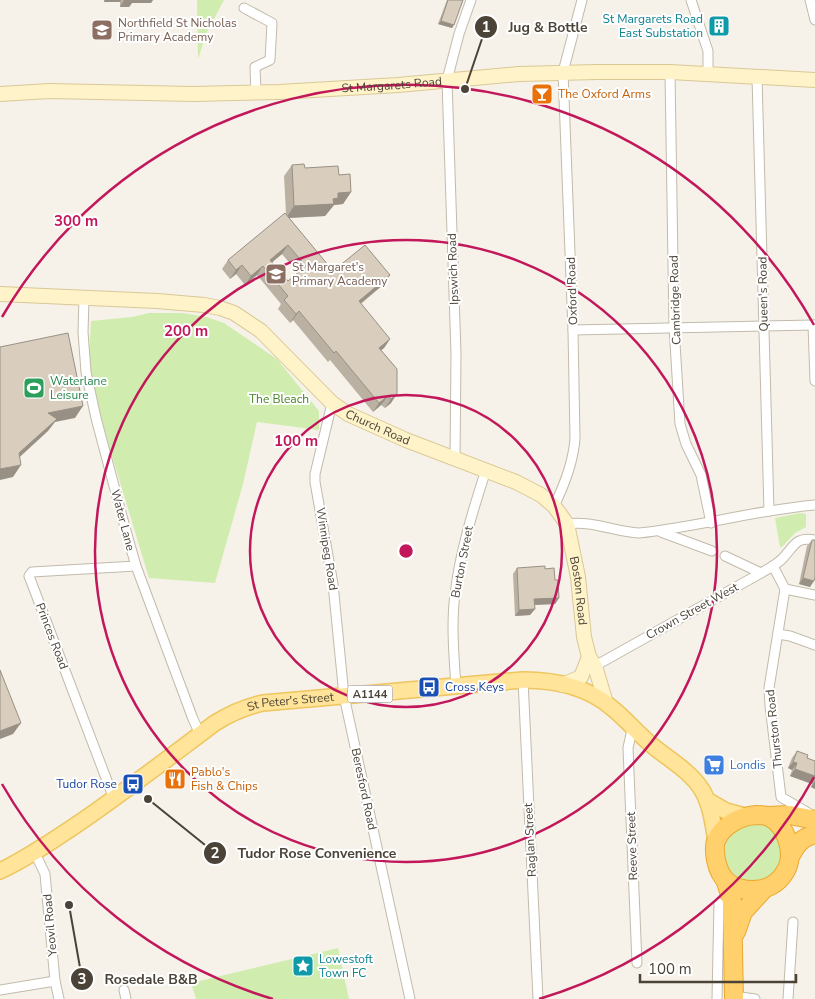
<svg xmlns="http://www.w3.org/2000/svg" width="815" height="999" viewBox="0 0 815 999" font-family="'Nunito Sans',sans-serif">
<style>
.green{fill:#d0edaf}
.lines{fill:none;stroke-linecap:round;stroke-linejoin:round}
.street-casing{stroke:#c2bbab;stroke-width:11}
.secondary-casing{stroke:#dac896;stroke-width:16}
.primary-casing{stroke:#eec55f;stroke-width:18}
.highway-casing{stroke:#eba82e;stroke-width:20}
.street{stroke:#fff;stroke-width:9}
.secondary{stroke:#fff3ca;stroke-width:14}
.primary{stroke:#ffe499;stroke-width:15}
.highway{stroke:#ffd06b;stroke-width:18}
.wall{fill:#bbb1a3;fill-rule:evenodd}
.shaded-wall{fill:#989085}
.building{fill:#d9cebe;stroke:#989085;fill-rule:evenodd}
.ring{fill:none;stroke:#c2185b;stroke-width:2.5}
.labels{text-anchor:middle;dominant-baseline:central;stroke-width:4;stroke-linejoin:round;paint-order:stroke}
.shield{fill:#fff;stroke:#817b73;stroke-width:1}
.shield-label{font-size:11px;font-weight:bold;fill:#4b4337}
.culture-label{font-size:12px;fill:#0d838f;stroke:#fff;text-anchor:end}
.education-label{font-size:12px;fill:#785e54;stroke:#fff;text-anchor:start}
.street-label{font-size:12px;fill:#4b4337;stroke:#fff}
.food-label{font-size:12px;fill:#c56008;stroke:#fff;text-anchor:start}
.leisure-label{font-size:12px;fill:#27864d;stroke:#fff;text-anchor:start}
.park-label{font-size:12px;fill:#468324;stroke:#fff}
.transit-label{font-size:12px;fill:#164399;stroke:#fff;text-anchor:start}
.shop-label{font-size:12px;fill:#366cbe;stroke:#fff;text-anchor:start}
.centre{fill:#c2185b;stroke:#fff;stroke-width:2.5}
.ring-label{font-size:15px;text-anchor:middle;font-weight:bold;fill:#c2185b;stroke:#fff;stroke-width:4;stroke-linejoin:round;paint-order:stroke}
.leader{fill:none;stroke:#4b4337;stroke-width:2}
.callout-dot{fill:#4b4337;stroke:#fff;stroke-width:2}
.mark-label{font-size:15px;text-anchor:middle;font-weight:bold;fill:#fff}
.callout-label{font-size:14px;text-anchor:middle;font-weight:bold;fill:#4b4337;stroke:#fff;stroke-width:4;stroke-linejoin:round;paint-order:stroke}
</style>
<rect width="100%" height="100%" fill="#f6f2e9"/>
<g class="green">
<path d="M 197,0 L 224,0 L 207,32 L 198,59 Z"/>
<path d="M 149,313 L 183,313 L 207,317 L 224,323 L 277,359 L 319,411 L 319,430 L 257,422 L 243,484 L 215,583 L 149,578 L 109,446 L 92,383 L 89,357 L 91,321 L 132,317 Z"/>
<path d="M 800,513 L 806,514 L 806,527 L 795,533 L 782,547 L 780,547 L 775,518 Z"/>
<path d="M 761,822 L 773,828 L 784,852 L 784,859 L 772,876 L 760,881 L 746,881 L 740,879 L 729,870 L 724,858 L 724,844 L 727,838 L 735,827 Z"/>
<path d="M 338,948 L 349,999 L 196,999 L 191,983 Z"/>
</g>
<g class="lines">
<g class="street-casing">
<g id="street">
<path d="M 691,0 L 708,51 L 708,74"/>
<path d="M 810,0 L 815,20"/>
<path d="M 244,8 L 272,23 L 270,60 L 255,67 L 256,93"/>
<path d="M 670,72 L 674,327 L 680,424 L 686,444 L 701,475 L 711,523"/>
<path d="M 757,77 L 769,511"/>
<path d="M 84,298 L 83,332 L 86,372 L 96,418 L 126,531 L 136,566 L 193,719 L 200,734"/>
<path d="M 813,325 L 815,381"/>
<path d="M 573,330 L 815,325"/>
<path d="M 332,403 L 315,474 L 315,482 L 333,584 L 344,696 L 410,999"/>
<path d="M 455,459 L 456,354 L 447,80 L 459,34 L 471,0"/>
<path d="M 554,506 C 565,484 573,463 575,439 L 573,330 L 563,72 L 582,0"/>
<path d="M 567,524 C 592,520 615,532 639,533 C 698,527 756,510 815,505"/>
<path d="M 661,532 L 712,551"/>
<path d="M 725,556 L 761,573"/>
<path d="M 773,566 L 785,589 L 769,688 L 770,706 L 781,797 L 810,814"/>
<path d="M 785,589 L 815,595"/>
<path d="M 778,634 L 790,636 L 815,645"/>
<path d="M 590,665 L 595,666 L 761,573 C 768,569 776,565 782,559 C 794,547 795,536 815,540"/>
<path d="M 523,680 L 538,999"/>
<path d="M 456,687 C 454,656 451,624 455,594 C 460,552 473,510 486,470"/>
<path d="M 635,729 L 631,734 L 628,748 L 637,963"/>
<path d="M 114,799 L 29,576 L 32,572 L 136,566"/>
<path d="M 35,853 L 45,874 L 55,981 L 59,999"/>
<path d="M 0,990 L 55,981"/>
<path d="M 124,990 L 126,999"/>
<path d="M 734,996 L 755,999"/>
<path d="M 717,999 L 719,903"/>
<path d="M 788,999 L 793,922"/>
</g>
</g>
<g class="secondary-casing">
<g id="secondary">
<path id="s1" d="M 0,94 L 49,91 L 193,94 L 279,92 L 398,85 L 519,74 L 597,72 L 670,72 L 815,80"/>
<path id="s2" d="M 0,294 L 157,301 L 204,305 L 220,308 L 234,313 L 261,331 L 332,403 L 348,414 L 406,440 L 516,482 L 541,495 L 554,506 L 567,524 L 578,577 L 584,637 L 589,657 L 595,666 L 606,703"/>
<path d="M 562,685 L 581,677 L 589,657"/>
</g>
</g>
<g class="primary-casing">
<g id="primary">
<path d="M 707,800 L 726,811 L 745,816"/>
<path id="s3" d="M 0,871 C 29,857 55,839 82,821 C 127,790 171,756 215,723 C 231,713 245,707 263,703 L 523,680 C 554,680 588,687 612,708 C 627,720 639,735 654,747 C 670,760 691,772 702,790 C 711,805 713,824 716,841"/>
</g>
</g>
<g class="highway-casing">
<g id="highway">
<path d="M 756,815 C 760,815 764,815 767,816 C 787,824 796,855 785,872 C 778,884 766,890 753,890 C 732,890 720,880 716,860 C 715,854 714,846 716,841 C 722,825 741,816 756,815 Z"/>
<path d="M 767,816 L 790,815 L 815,820"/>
<path d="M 791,855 C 797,843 802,838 815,834"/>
<path d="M 726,882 L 732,901 L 734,999"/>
<path d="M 736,932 L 743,912 L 763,890"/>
</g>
</g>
<use href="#street" class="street"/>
<use href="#secondary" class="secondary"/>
<use href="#primary" class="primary"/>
<use href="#highway" class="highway"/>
</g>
<g class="wall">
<path d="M 104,0 L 153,0 L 151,3 L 132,3 L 129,7 L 120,7 L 120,2 L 104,2 Z"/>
<path d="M 447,0 L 463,0 L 452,28 L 438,24 Z"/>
<path d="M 292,165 L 305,168 L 339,175 L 351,192 L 343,204 L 334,205 L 325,216 L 289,218 L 333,271 L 390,275 L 384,284 L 361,304 L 390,339 L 384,348 L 381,350 L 397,369 L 391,403 L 385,408 L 381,405 L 373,412 L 330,360 L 328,362 L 293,320 L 290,323 L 278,309 L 281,304 L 257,275 L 245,285 L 236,274 L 230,279 L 222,269 L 228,260 L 286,214 L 284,176 ZM 282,254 L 298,273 L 288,281 L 272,262 Z"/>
<path d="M 812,540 L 810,587 L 799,584 L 807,546 Z"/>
<path d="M 517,568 L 545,569 L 555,580 L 559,598 L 555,604 L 534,605 L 535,609 L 530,615 L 515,616 L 513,574 Z"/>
<path d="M 797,751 L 807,758 L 815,761 L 815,789 L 811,787 L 812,784 L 790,776 L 792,770 L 788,768 L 792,758 Z"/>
</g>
<g class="shaded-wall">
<path d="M 105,0 L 121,0 L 120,2 L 104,2 Z"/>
<path d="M 124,0 L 153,0 L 151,3 L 132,3 L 129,7 L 120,7 Z"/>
<path d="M 441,21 L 454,25 L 452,28 L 438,24 Z"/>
<path d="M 351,192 L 343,204 L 334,205 L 325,216 L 286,218 L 294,206 L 338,193 Z"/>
<path d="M 288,245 L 282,254 L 264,269 L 270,260 Z"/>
<path d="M 242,265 L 236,274 L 230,279 L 236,270 Z"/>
<path d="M 263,266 L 257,275 L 245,285 L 251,276 Z"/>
<path d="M 390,275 L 384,284 L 352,310 L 359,301 Z"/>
<path d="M 299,311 L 293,320 L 290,323 L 296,314 Z"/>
<path d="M 390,339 L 384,348 L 372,357 L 379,348 Z"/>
<path d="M 397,394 L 391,403 L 385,408 L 391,399 Z"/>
<path d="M 388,396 L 381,405 L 373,412 L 379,403 Z"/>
<path d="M 83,406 L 75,418 L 55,422 L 48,431 L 11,465 L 48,413 Z"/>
<path d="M 21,465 L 13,477 L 0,480 L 0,469 Z"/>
<path d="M 803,578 L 814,581 L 810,587 L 799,584 Z"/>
<path d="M 559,598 L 555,604 L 530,605 L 534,599 Z"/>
<path d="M 535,609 L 530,615 L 515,616 L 519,610 Z"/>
<path d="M 21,723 L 13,734 L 0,739 L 0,731 Z"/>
<path d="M 793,762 L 797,763 L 792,770 L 788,768 Z"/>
<path d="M 795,769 L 815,776 L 815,779 L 812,784 L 790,776 Z"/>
<path d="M 815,781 L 815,789 L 811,787 Z"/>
</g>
<g class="building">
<path d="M 448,0 L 463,0 L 454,25 L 441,21 Z"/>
<path d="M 304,164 L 305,168 L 338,166 L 339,175 L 350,174 L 351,192 L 338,193 L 338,198 L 333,199 L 334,204 L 294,206 L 292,165 Z"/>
<path d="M 285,213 L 333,271 L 365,245 L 390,275 L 359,301 L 390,339 L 379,348 L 397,369 L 397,394 L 391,399 L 388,396 L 379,403 L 336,351 L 334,353 L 299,311 L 296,314 L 284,300 L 288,296 L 263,266 L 251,276 L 242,265 L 236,270 L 228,260 ZM 288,245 L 306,266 L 288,281 L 270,260 Z"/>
<path d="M 68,333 L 83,406 L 48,413 L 57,419 L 19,453 L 21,465 L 0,469 L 0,347 Z"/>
<path d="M 812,540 L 815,540 L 815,577 L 814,581 L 803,578 Z"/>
<path d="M 545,566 L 545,569 L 554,568 L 555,580 L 558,580 L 559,598 L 534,599 L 535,609 L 519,610 L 517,568 Z"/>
<path d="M 0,670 L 21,723 L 0,731 Z"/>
<path d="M 797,751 L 808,755 L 807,758 L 815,761 L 815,776 L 795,769 L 797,763 L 793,762 Z"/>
</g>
<g class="ring">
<circle cx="406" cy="551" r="156"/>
<circle cx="406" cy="551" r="311"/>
<path d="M814 777A467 467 0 0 1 539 999M273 999A467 467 0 0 1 2 784M2 317A467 467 0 0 1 814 325"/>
</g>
<defs>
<g id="building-square" transform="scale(1.125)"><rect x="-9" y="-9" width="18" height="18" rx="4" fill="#0f9aa8" stroke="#fff"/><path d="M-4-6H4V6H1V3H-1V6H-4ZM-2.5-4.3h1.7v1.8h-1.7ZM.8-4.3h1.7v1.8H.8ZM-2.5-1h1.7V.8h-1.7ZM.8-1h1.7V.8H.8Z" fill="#fff"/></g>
<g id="school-square" transform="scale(1.125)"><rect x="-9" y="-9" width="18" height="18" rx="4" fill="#8d6e63" stroke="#fff"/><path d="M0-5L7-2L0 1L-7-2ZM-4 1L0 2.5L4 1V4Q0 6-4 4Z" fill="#fff"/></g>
<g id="bar-square" transform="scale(1.125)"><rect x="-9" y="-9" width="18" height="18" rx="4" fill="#e8710a" stroke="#fff"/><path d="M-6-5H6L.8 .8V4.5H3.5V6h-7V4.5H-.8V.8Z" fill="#fff"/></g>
<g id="stadium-square" transform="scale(1.125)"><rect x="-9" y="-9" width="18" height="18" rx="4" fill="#2e9e5b" stroke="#fff"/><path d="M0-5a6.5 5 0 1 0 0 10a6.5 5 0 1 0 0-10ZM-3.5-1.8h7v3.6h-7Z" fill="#fff"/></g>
<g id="bus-square" transform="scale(1.125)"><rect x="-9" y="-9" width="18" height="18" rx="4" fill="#1a4fb4" stroke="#fff"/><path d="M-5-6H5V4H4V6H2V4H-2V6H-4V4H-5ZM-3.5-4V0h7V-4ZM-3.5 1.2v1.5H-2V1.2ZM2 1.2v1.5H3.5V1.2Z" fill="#fff"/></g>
<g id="supermarket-square" transform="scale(1.125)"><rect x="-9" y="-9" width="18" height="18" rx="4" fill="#3f7fe0" stroke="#fff"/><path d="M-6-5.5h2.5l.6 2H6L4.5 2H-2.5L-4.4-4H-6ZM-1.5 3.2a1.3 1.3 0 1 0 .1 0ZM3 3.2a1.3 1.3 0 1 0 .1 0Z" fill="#fff"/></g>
<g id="restaurant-square" transform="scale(1.125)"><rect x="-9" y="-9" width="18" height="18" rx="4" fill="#e8710a" stroke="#fff"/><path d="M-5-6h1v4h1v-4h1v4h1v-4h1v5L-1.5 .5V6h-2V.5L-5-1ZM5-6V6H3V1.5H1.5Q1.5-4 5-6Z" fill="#fff"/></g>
<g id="sight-square" transform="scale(1.125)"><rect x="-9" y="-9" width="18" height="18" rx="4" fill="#0f9aa8" stroke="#fff"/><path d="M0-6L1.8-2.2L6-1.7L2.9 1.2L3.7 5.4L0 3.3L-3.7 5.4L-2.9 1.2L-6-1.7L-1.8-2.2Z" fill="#fff"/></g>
</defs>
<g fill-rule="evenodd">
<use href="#building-square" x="719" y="26"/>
<use href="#school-square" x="102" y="30"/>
<use href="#bar-square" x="542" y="94"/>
<use href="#school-square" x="276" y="274"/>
<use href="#stadium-square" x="34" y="388"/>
<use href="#bus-square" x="429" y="687"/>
<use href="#supermarket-square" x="714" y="765"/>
<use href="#restaurant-square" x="175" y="779"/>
<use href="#bus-square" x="133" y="784"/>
<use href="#sight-square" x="303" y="966"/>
</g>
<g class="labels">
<rect class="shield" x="347.5" y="685.5" width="45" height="17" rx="4"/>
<g class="shield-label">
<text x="370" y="694">A1144</text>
</g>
<g class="culture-label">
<text x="703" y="19">St Margarets Road<tspan x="703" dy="14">East Substation</tspan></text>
<text x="319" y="959" text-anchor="start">Lowestoft<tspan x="319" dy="14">Town FC</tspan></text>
</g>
<g class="education-label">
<text x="118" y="23">Northfield St Nicholas<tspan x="118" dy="14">Primary Academy</tspan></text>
<text x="292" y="267">St Margaret's<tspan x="292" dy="14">Primary Academy</tspan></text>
</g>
<g class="street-label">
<text stroke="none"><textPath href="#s1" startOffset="392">St Margarets Road</textPath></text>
<text transform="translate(453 269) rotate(-92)">Ipswich Road</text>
<text transform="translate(572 291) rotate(-92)">Oxford Road</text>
<text transform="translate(763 294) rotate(-91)">Queen's Road</text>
<text transform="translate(675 300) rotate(-92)">Cambridge Road</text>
<text stroke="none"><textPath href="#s2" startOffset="421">Church Road</textPath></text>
<text transform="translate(123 520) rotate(75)">Water Lane</text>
<text transform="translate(327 549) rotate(81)">Winnipeg Road</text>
<text transform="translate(462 562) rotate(-79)">Burton Street</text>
<text stroke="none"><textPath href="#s2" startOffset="705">Boston Road</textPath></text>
<text transform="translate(692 611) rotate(-29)">Crown Street West</text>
<text transform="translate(52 636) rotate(69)">Princes Road</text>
<text stroke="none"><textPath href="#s3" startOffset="341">St Peter's Street</textPath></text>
<text transform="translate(774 729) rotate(-96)">Thurston Road</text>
<text transform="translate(364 789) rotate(78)">Beresford Road</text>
<text transform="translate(530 840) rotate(-93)">Raglan Street</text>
<text transform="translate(632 846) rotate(-92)">Reeve Street</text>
<text transform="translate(50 925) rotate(-95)">Yeovil Road</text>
</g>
<g class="food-label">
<text x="558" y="94">The Oxford Arms</text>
<text x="191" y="772">Pablo's<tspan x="191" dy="14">Fish &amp; Chips</tspan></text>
</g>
<g class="leisure-label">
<text x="50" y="381">Waterlane<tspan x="50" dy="14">Leisure</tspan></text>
</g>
<g class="park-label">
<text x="279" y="399">The Bleach</text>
</g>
<g class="transit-label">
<text x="445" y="687">Cross Keys</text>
<text x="117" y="784" text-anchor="end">Tudor Rose</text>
</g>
<g class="shop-label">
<text x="730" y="765">Londis</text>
</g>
</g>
<circle cx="406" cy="551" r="8" class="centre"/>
<g class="ring-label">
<text x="76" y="226">300 m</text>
<text x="186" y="336">200 m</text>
<text x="296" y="446">100 m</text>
</g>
<path class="leader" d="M465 89L486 27M148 799L215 853M69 905L82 979"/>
<g class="callout-dot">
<circle cx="465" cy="89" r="5"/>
<circle cx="148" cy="799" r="5"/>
<circle cx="69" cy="905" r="5"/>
<circle cx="486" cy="27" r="12"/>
<circle cx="215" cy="853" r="12"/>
<circle cx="82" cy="979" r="12"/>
</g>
<g class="mark-label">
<text x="486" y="32">1</text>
<text x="215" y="858">2</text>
<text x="82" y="984">3</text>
</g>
<g class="callout-label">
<text x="548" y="32">Jug &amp; Bottle</text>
<text x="317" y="858">Tudor Rose Convenience</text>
<text x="151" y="984">Rosedale B&amp;B</text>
</g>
<path d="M640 974v8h156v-8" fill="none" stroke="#4b4337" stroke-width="2.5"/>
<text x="648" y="974" font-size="15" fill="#4b4337" stroke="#ffffff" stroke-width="4" paint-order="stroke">100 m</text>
</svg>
